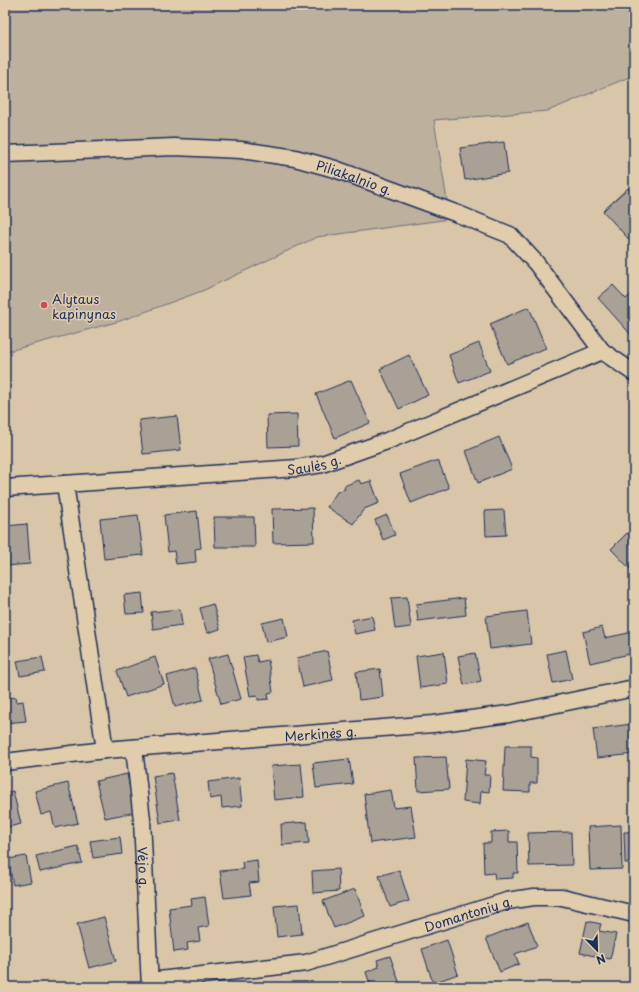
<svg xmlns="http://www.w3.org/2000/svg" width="639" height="992" viewBox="0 0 639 992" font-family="'Playpen Sans',sans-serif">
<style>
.green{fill:#bdb09d;stroke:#6c707e}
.building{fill:#aaa196;stroke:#1b2f5e}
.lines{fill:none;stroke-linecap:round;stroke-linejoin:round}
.minor-casing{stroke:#1b2f5e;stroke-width:19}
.minor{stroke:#e1ccab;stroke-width:16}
.poi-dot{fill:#d1495b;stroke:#e1ccab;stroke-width:1.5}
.labels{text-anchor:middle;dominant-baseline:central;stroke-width:3;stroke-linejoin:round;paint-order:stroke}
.street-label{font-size:13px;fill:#1b2f5e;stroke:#e1ccab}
.poi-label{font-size:13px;fill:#1b2f5e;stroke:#e1ccab;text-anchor:start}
</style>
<rect width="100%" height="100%" fill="#d9c6a8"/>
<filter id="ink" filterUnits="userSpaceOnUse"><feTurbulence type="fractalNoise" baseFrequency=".025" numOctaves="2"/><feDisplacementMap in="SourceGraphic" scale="8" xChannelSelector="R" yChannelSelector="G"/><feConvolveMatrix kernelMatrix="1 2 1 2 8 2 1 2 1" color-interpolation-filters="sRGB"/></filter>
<g filter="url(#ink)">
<path class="green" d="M 5,5 L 634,5 L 634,75 L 548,111 L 434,120 L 450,219 L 317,237 L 202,291 L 120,321 L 5,352 Z"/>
<g class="building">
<path d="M 504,142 L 508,173 L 465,180 L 460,148 Z"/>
<path d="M 628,188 L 634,195 L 634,245 L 603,211 Z"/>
<path d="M 613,285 L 626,299 L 634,292 L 634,338 L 598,298 Z"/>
<path d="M 529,307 L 546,348 L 507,364 L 490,324 Z"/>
<path d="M 479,343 L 490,371 L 459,383 L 449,355 Z"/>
<path d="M 409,355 L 428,395 L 399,409 L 380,369 Z"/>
<path d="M 351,380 L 370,423 L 335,438 L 316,394 Z"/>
<path d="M 297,414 L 298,446 L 268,447 L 267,415 Z"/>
<path d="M 177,416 L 181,450 L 143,454 L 139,420 Z"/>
<path d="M 499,437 L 512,469 L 478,483 L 466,451 Z"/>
<path d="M 438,460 L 449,488 L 411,503 L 400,474 Z"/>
<path d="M 359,480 L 361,484 L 371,481 L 379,503 L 364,509 L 353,524 L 327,507 L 337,492 L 345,489 L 344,486 Z"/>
<path d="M 313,508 L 314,542 L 273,543 L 272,509 Z"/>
<path d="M 504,510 L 506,535 L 486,536 L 485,511 Z"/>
<path d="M 197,511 L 201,548 L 195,549 L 196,562 L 176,564 L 174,551 L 168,552 L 164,515 Z"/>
<path d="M 138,515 L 143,555 L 104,559 L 100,519 Z"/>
<path d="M 387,515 L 395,535 L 383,540 L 375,520 Z"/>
<path d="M 214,517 L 254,517 L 255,547 L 215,547 Z"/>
<path d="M 27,524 L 30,564 L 5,566 L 5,526 Z"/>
<path d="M 627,533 L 634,540 L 634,573 L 611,549 Z"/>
<path d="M 142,593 L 144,613 L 126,614 L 124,595 Z"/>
<path d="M 407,597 L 411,627 L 395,629 L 391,598 Z"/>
<path d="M 464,598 L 466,615 L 418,621 L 416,604 Z"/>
<path d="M 213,604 L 220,629 L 207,633 L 200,608 Z"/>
<path d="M 180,609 L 182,625 L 153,629 L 151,612 Z"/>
<path d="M 527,611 L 531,644 L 490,649 L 486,616 Z"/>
<path d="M 372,616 L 375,630 L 355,634 L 352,620 Z"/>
<path d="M 284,618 L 288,637 L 266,642 L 262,623 Z"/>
<path d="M 602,627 L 605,638 L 633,632 L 634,653 L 590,663 L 583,632 Z"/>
<path d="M 566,650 L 572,679 L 553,683 L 547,654 Z"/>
<path d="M 327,651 L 333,680 L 303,687 L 297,658 Z"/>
<path d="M 444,652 L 448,684 L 420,688 L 416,656 Z"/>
<path d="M 475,653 L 481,681 L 464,685 L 458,656 Z"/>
<path d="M 228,654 L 241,699 L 221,704 L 208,659 Z"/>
<path d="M 256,655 L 258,662 L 268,660 L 273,692 L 268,693 L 269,699 L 258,700 L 257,695 L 250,696 L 243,657 Z"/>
<path d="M 5,657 L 9,682 L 5,683 Z"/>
<path d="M 42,657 L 45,672 L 20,676 L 17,661 Z"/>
<path d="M 155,657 L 164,684 L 126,697 L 117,671 Z"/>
<path d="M 195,668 L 203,700 L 175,707 L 167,676 Z"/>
<path d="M 380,669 L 383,697 L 359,700 L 356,672 Z"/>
<path d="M 16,697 L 17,702 L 23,701 L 26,721 L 5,723 L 5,698 Z"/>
<path d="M 632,724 L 634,754 L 597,758 L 593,729 Z"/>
<path d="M 505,746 L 531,746 L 531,757 L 537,758 L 537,783 L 530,783 L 530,792 L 503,791 Z"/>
<path d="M 446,757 L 449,789 L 418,791 L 416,758 Z"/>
<path d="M 349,759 L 353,784 L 316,788 L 313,763 Z"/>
<path d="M 466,759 L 486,761 L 484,775 L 490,775 L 489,792 L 481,791 L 480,804 L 463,802 Z"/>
<path d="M 301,764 L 304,797 L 274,800 L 271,766 Z"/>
<path d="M 172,773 L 180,820 L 160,823 L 153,776 Z"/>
<path d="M 127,774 L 135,812 L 105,818 L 96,781 Z"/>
<path d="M 239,778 L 242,806 L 222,808 L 221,797 L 210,799 L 208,782 Z"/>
<path d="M 68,783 L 78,823 L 55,828 L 51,812 L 41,815 L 35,791 Z"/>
<path d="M 391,790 L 394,808 L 411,806 L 416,837 L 370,843 L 364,794 Z"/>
<path d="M 13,791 L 21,824 L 5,828 L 5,793 Z"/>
<path d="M 307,822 L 309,843 L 282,845 L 281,824 Z"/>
<path d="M 621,825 L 622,869 L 590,870 L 588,827 Z"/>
<path d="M 509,831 L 509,842 L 517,842 L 518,873 L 513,873 L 513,878 L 495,879 L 494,873 L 484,874 L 483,843 L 491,843 L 491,832 Z"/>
<path d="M 571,832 L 572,865 L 529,866 L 528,833 Z"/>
<path d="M 624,832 L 634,832 L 634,863 L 625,863 Z"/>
<path d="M 120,837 L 122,854 L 93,858 L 90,841 Z"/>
<path d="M 78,846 L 82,863 L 40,872 L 36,856 Z"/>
<path d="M 26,856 L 31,882 L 13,885 L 8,859 Z"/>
<path d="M 257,860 L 259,882 L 249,883 L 251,895 L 224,898 L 220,871 L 243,869 L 242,862 Z"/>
<path d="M 338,869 L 339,891 L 313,893 L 312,871 Z"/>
<path d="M 399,870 L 409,901 L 390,907 L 379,876 Z"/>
<path d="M 355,889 L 365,916 L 334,928 L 323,901 Z"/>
<path d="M 205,897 L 209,926 L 198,928 L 200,941 L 187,943 L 188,950 L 174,952 L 169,908 L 192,905 L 191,899 Z"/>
<path d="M 299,904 L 302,934 L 277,937 L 274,906 Z"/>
<path d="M 104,917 L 116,961 L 89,968 L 77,924 Z"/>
<path d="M 587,921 L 601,924 L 599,931 L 616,934 L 610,959 L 580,953 Z"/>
<path d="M 528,922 L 537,946 L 515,954 L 519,964 L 500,972 L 486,938 Z"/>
<path d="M 447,940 L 458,974 L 433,983 L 422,949 Z"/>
<path d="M 390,956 L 401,987 L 371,987 L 366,972 L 379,967 L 377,960 Z"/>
<path d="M 341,982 L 343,987 L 328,987 Z"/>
</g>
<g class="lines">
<g class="minor-casing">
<g id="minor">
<path id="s1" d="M 5,154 L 174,147 L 241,150 L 295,158 L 335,169 L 458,214 L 510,235 L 536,263 L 602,351 L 634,373"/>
<path d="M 65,484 L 105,750"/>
<path id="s2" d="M 5,488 L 297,468 L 322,464 L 387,441 L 602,351"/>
<path id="s3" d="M 134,748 L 142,820 L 150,987"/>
<path id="s4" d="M 5,762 L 105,750 L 433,724 L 509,714 L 634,688"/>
<path id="s5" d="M 150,981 L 306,963 L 507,901 L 534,897 L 562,897 L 634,914"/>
</g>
</g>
<use href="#minor" class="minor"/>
</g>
</g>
<circle class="poi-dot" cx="44" cy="305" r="4"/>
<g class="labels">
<g class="street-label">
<text stroke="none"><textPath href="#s1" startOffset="353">Piliakalnio g.</textPath></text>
<text stroke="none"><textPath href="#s2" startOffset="310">Saulės g.</textPath></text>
<text stroke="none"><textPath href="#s4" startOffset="317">Merkinės g.</textPath></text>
<text stroke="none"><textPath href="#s3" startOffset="120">Vėjo g.</textPath></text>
<text stroke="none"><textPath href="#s5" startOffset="327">Domantonių g.</textPath></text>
</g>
<g class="poi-label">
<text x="52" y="298">Alytaus<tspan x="52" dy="15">kapinynas</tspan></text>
</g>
</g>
<rect width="639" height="992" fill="none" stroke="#e1ccab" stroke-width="20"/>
<rect x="10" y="10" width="619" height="972" fill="none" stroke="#1b2f5e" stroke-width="1.5" filter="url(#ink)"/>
<g transform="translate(597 950) rotate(157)" stroke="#e1ccab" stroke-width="3" paint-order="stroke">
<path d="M0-3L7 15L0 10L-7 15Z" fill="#1b2f5e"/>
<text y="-6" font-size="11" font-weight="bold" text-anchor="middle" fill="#1b2f5e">N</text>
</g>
</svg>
